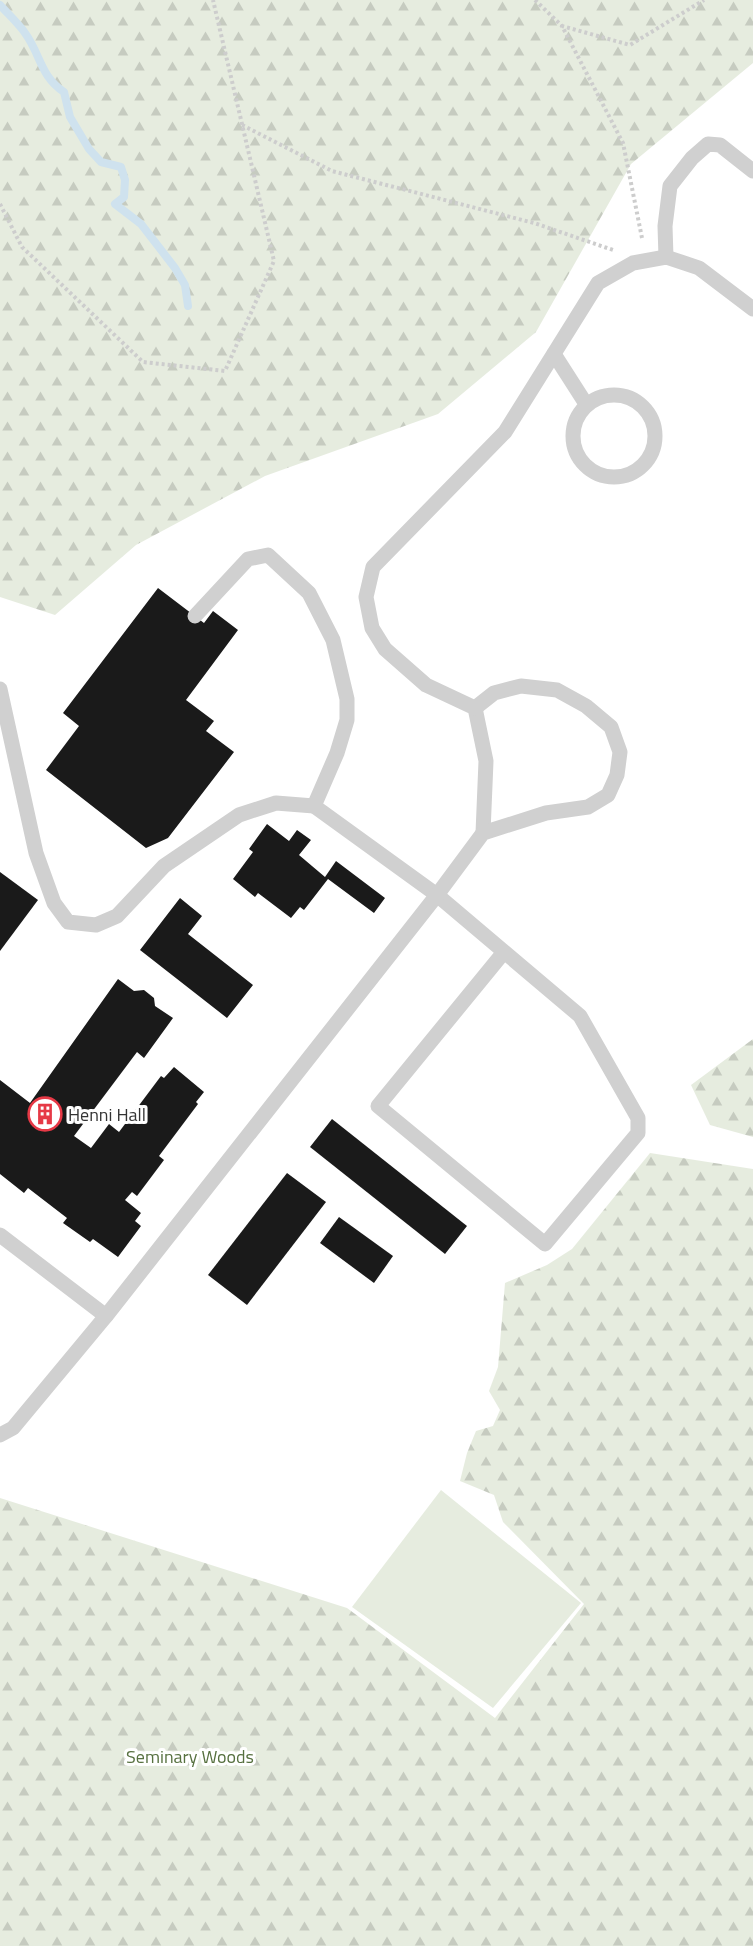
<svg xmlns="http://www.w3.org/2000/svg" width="753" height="1946" viewBox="0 0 753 1946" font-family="'Titillium Web',sans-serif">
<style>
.green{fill:#e6ecdf}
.forest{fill:url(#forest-firs)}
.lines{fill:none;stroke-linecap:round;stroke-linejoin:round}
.stream{stroke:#cfe2ee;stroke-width:8}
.building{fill:#1a1a1a}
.path{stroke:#cdcdcd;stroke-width:4;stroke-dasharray:3 3;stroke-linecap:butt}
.lane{stroke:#d0d0d0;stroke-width:15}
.labels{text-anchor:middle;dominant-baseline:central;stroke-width:6;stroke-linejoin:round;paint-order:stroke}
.poi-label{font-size:18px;fill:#333;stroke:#fff;text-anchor:start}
.park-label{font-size:18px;fill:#56703f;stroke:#fff}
</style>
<defs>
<pattern id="forest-firs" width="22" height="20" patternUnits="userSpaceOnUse" patternTransform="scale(1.5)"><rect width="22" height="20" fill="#e6ecdf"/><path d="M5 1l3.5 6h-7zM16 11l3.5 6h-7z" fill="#c6cbc0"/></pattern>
</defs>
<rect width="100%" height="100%" fill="#fff"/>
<path class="green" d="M 441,1490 L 581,1603 L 493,1708 L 352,1607 Z"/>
<g class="forest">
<path d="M 0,0 L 753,0 L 753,63 L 631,164 L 536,332 L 438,414 L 265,476 L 136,545 L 55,615 L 0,597 Z"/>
<path d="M 753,1039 L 753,1137 L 710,1125 L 691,1085 Z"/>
<path d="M 650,1153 L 753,1169 L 753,1946 L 0,1946 L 0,1498 L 347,1608 L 495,1718 L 584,1604 L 503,1522 L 494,1495 L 460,1481 L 467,1453 L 476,1431 L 493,1426 L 500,1410 L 489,1391 L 498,1367 L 505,1283 L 547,1265 L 572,1249 Z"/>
</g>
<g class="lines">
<path class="stream" d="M 0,5 C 8,14 18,23 25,33 C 41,55 40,76 64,92 L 70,117 L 89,149 L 101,162 L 121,167 L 125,180 L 124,197 L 115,204 L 141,224 L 175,268 L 185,285 L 188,306"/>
</g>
<g class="building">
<path d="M 158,588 L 204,623 L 213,611 L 238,630 L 186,700 L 214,721 L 206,731 L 234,752 L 168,838 L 146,848 L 46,770 L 79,726 L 63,713 Z"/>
<path d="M 267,824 L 289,841 L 297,830 L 311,840 L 299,855 L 325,877 L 336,861 L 385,898 L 374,913 L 328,879 L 304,910 L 300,907 L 291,918 L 258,893 L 255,897 L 233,879 L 253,852 L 249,849 Z"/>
<path d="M 0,872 L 38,900 L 0,951 Z"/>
<path d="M 180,898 L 202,916 L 188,934 L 253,985 L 227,1018 L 140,950 Z"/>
<path d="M 118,979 L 134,991 L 144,990 L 154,998 L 155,1006 L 173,1018 L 144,1058 L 137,1052 L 74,1136 L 91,1148 L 109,1124 L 119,1132 L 161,1076 L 164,1078 L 174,1067 L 204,1092 L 196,1102 L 198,1104 L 159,1156 L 164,1160 L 137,1196 L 132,1192 L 125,1200 L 141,1213 L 135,1221 L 141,1226 L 118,1257 L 93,1239 L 90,1242 L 63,1223 L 67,1218 L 28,1188 L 24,1193 L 0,1174 L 0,1080 L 30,1103 Z"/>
<path d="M 332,1119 L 467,1226 L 445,1254 L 310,1147 Z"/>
<path d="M 287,1173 L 326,1202 L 247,1305 L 208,1275 Z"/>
<path d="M 339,1217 L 393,1256 L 374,1283 L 320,1243 Z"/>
</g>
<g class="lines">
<g class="path">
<path d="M 535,0 L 562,26"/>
<path d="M 242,125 L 332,171 L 534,223 L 613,250"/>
<path d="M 0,204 L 22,247 L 143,362 L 225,371 L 274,261 L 213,0"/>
<path d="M 642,238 L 623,143 L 562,26 L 630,45 L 704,0"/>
</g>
<g class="lane">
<path d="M 666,257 L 665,226 L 670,186 L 692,158 L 708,144 L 720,145 L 753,171"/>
<path d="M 554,354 L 586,404"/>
<circle cx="614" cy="436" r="41"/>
<path d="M 195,616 L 248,559 L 268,555 L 309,593 L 333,640 L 347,699 L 347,720 L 337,753 L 314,806 L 437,895 L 580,1016 L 638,1118 L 638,1133 L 545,1244 L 378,1106 L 504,952"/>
<path d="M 0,689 L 36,853 L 54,903 L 68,922 L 96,925 L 117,916 L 164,866 L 239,815 L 276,803 L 314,806"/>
<path d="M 483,833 L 486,761 L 475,708 L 426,685 L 385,649 L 372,628 L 366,597 L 373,567 L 505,432 L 598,283 L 633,263 L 666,257 L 699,268 L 753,309"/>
<path d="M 0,1235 L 106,1316"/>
<path d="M 0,1435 L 13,1428 L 106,1316 L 437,895 L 483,833 L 546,813 L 588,807 L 608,795 L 617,775 L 620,752 L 611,727 L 586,706 L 557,690 L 521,686 L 494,693 L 475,708"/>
</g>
</g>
<defs>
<g id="building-ring" transform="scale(1.725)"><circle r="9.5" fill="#fff" stroke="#e63946" stroke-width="1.5"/><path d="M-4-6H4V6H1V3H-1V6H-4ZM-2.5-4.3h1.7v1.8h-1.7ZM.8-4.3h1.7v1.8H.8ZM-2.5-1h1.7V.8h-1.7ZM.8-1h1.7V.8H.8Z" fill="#e63946"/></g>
</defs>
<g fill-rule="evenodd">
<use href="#building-ring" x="45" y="1114"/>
</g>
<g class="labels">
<g class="poi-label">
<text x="68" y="1114">Henni Hall</text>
</g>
<g class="park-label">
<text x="190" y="1756">Seminary Woods</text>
</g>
</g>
</svg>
